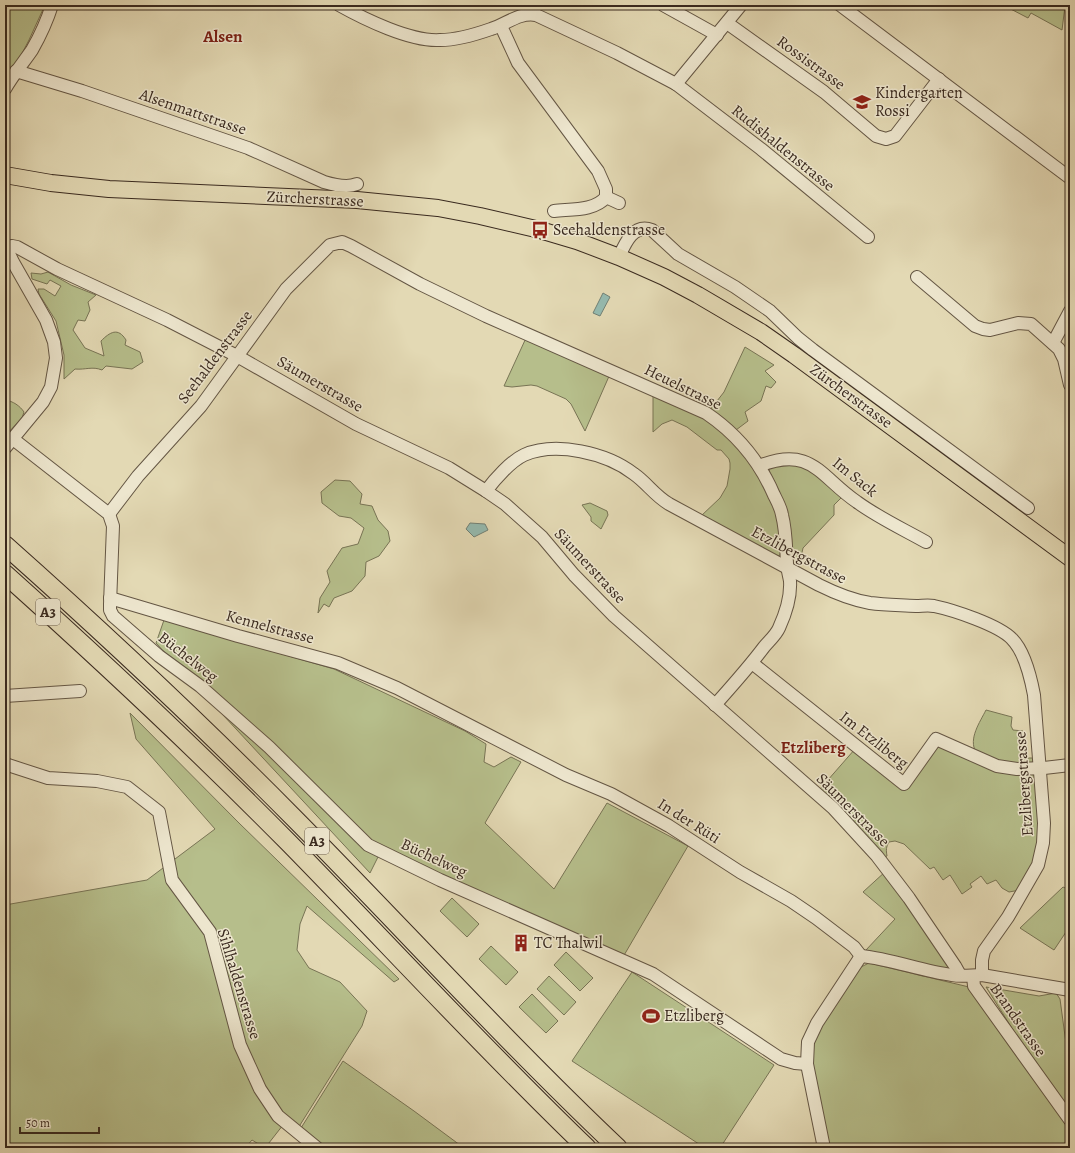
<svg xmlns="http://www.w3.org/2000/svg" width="1075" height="1153" viewBox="0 0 1075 1153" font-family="Alegreya,serif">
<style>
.green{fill:#b6be8b;stroke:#787455}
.water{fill:#95baaf;stroke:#718075}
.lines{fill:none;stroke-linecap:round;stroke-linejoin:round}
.minor-casing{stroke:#645644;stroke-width:14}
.major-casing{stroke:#3a2a1f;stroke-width:18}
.highway-casing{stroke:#3a2a1f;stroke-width:20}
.minor{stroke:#ede6ce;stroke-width:12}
.major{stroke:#e3d9b4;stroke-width:16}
.highway{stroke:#e3d9b4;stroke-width:18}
.labels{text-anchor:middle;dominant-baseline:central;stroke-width:3;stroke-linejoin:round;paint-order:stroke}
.shield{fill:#ede6ce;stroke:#706254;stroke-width:1}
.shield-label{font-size:15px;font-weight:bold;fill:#3a2a1f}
.street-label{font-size:16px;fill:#3a2a1f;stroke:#ede6ce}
.poi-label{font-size:16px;fill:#3a2a1f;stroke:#ede6ce;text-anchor:start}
.neighbourhood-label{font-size:17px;font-weight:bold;fill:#7a1f14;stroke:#ede6ce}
</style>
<rect width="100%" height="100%" fill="#e3d9b4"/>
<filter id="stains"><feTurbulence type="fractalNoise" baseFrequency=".005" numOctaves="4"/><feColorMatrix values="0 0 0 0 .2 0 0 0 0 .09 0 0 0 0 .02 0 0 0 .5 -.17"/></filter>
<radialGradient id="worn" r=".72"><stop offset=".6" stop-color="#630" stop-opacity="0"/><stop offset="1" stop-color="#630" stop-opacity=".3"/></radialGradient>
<g class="green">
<path d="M 5,5 L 45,5 L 29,40 L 5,86 Z"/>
<path d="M 1003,5 L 1065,6 L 1062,30 L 1031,13 L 1028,18 Z"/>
<path d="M 48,272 L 71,285 L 96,295 L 88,302 L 90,310 L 85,321 L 78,320 L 73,330 L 85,348 L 104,356 L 101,341 C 110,332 118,327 126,340 L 125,345 L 140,352 L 143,362 L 132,369 L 106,366 L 102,370 C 92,366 86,370 75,369 L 64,379 L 64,355 L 56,321 L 39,294 L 38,289 L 44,289 L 55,296 L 61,286 L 50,280 L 47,284 L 32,279 L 31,273 L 41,274 Z"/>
<path d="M 526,338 L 610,374 L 585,431 L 571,404 L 566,399 L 537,386 L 531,385 L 512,387 L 504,386 Z"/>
<path d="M 745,347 L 774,365 L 765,371 L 776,382 L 771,388 L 766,386 L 761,401 L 745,412 L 748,421 L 736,430 L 721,416 L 710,410 L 724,392 Z"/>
<path d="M 653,393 L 699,414 L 722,431 L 754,466 L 775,510 L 781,536 L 782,550 L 780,555 L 776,557 L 701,516 L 720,498 L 727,486 L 730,469 L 730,463 L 729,459 L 721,450 L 717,450 L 687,427 L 672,420 L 662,424 L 653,432 Z"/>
<path d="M 5,400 C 13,401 20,406 24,412 L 22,418 L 5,436 Z"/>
<path d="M 772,465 L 802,465 L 843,496 L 834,505 L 834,515 L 803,548 L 801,557 L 793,558 L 789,522 L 779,491 L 770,473 L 769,469 Z"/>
<path d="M 335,480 L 350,481 L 362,494 L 360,504 L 372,506 L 378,520 L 388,531 L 390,541 L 379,556 L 366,562 L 365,576 L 352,591 L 334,598 L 329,607 L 324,604 L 318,613 L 320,598 L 330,582 L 327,571 L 342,548 L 358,544 L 364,528 L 351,518 L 339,516 L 322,503 L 321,492 Z"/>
<path d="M 590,503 L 607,511 L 608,515 L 601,529 L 591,521 L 591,517 L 582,505 Z"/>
<path d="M 164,620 L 334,669 L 465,731 L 486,744 L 484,762 L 494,767 L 511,757 L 521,762 L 485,823 L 554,889 L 607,803 L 688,846 L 623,957 L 382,849 L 370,873 L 156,643 Z"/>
<path d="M 986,710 L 1012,717 L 1011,726 L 1013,730 L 1023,731 L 1026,758 L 1036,758 L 1032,764 L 1008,764 L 976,752 C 968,739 980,722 986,710 Z"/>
<path d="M 130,713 L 239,823 L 399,979 L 394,982 L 307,906 L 300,924 L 297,950 L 309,968 L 340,982 L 367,1011 L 362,1026 L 295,1133 L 283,1125 L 265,1148 L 252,1140 L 245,1148 L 5,1148 L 5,905 L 147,880 L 215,829 L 136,739 Z"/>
<path d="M 938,744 L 1034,775 L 1037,779 L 1039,851 L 1020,890 L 1009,892 L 1002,888 L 996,880 L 987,884 L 981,876 L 970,884 L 972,887 L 962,894 L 950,875 L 943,880 L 934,867 L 930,869 L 904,844 L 895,841 L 889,842 C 886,847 886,850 887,856 L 885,857 L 864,833 L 820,789 L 855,749 L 905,790 L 933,748 Z"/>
<path d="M 886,871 L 951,969 L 947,970 L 866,950 L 895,919 L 863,892 Z"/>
<path d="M 1063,887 L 1070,890 L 1070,926 L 1054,950 L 1020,928 Z"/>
<path d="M 452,898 L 479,924 L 467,937 L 440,911 Z"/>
<path d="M 491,946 L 518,972 L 506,985 L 479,959 Z"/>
<path d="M 566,952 L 593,978 L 580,991 L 554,965 Z"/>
<path d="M 869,963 L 969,987 L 1070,1128 L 1070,1148 L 828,1148 L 811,1066 L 810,1044 L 857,969 Z"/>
<path d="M 632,972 L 774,1065 L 720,1148 L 705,1148 L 572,1061 Z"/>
<path d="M 549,976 L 576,1002 L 564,1015 L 537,989 Z"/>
<path d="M 986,987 L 1039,996 L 1056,993 L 1060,999 L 1070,1073 L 1070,1113 L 1046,1082 Z"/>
<path d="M 532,994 L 558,1021 L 546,1033 L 519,1007 Z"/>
<path d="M 343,1061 L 414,1111 L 464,1148 L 324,1148 L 301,1128 Z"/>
</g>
<g class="water">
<path d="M 603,293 L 610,297 L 600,316 L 593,313 Z"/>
<path d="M 470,523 L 485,524 L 488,530 L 474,537 L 466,529 Z"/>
</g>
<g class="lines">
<g class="minor-casing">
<g id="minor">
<path d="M 339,5 C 364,19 411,42 440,40 C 457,40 474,35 491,29 C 507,24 519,12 536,15 L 617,53 L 676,84 L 761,149 L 868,237"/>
<path d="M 663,5 L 717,35"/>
<path d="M 840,5 L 1070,178"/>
<path d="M 727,23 L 824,92 L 876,136 L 886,139 L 895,136 L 939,79"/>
<path d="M 501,26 L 518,63 L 598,171 L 606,189 L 606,197 C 595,211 571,209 554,211"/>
<path d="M 16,71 L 82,91 L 248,148 L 324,182 C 334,185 348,188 357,184"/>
<path d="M 676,84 L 741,5"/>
<path d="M 5,89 C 13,75 23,63 32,50 C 40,36 47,21 52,5"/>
<path d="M 606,197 L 619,203"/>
<path d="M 5,245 L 13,262 L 46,320 L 54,342 L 56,358 L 51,387 L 43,402 L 5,448"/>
<path d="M 6,248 L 12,246 L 17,247 L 57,269 L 167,320 L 237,356 L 356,424 L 449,468 L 486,491 L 505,504 L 542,537 L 574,575 L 614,616 L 833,808 L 877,856 L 909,898 L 955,966 L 960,975"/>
<path d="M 619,257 C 625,243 634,223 652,230 L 678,254 L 735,287 L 770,311 L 798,338 L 813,350 L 1028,508"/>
<path d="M 917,277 L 975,326 L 983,329 L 990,330 L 1018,323 L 1031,324 L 1059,349 L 1064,359 L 1070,385"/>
<path d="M 1053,343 L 1070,311"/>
<path d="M 13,439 L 109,514 L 113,526 L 110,604 L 110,610 L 113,616 L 159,656 L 200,686 L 269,747 L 368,845 L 440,880 L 653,974 L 781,1059 L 795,1063 L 807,1064"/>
<path d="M 759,466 C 812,445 820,477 857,502 C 879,518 903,529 926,542"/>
<path d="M 486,491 C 495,479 511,461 524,455 C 556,441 607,453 634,474 C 647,483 654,495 669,504 L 819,585 C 835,593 852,600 870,603 C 885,605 901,605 916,606 C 922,606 928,605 934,606 C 953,610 999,625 1012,639 C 1024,651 1031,679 1034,695 L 1044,823 L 1043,843 L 1038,865 L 1008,917 L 984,951 L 982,960 L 982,975"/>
<path d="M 109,514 L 138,476 L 201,406 L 286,289 L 330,245 L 342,242 L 351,246 L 420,284 L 486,316 L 706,413 C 737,434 759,460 774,495 C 777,501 781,508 782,515 C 786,530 786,547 787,563 C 787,569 789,575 790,581 C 791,596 785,615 779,628 C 776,635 769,641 764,647 C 749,667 732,686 715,705"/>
<path d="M 110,598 L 238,636 L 338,663 L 397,688 L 566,775 L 611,794 L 669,826 L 740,872 L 791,901 L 816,918 L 854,947 L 861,956"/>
<path d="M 752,663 L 904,784 L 936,739 L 997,766 L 1017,769 L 1044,768 L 1070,765"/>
<path d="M 5,696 L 80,691"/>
<path d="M 5,764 L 48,778 L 97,781 L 127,787 L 159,812 L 172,880 L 210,932 L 240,1045 L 260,1089 L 278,1116 L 317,1148"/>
<path d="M 861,956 C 892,959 921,971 952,975 C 962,977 972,975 982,975 L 1070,990"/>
<path d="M 973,976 L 974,986 L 1070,1120"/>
<path d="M 824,1148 L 807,1064 L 808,1042 L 817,1023 L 861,956"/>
</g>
</g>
<g class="major-casing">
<path id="major" d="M 5,175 L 51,183 L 109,189 L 357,200 L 438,208 L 480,216 L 540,230 L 577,241 L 619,257 L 664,277 L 698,295 L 761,332 L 794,355 L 1070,558"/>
</g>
<g class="highway-casing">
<g id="highway">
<path d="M 5,545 C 104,633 201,724 294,818 C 403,928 506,1042 618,1148"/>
<path d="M 5,574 C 102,661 197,750 288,842 C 388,944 484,1049 587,1148"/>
</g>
</g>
<use href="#minor" class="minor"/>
<use href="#major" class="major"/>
<use href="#highway" class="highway"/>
</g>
<defs>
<g id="school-bare" transform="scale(1.38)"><path d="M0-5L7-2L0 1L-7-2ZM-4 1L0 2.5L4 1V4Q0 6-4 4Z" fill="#8f2418" stroke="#ede6ce" stroke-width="2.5" paint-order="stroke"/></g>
<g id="bus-bare" transform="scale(1.38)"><path d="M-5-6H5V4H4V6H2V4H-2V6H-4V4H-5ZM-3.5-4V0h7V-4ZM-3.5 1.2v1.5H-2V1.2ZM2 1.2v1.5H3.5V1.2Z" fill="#8f2418" stroke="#ede6ce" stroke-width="2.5" paint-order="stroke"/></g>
<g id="building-bare" transform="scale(1.38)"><path d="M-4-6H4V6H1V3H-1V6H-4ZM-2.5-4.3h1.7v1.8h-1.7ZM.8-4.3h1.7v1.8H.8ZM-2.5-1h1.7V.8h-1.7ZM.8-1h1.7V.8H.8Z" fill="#8f2418" stroke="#ede6ce" stroke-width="2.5" paint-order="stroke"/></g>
<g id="stadium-bare" transform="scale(1.38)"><path d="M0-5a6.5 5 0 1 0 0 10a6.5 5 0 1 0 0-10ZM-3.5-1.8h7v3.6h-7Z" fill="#8f2418" stroke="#ede6ce" stroke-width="2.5" paint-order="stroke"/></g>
</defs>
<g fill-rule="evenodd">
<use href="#school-bare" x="862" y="102"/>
<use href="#bus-bare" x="540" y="230"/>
<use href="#building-bare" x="521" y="943"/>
<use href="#stadium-bare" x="651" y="1016"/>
</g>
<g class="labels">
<g class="shield">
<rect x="36" y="599" width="24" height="26" rx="3"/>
<rect x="305" y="828" width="24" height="26" rx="3"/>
</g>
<g class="shield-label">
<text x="48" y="612">A3</text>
<text x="317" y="841">A3</text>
</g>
<g class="street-label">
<text transform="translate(811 63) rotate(36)">Rossistrasse</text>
<text transform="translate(193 112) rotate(19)">Alsenmattstrasse</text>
<text transform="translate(783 148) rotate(39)">Rudishaldenstrasse</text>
<text transform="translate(315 199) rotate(3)">Zürcherstrasse</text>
<text transform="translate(215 357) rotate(-53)">Seehaldenstrasse</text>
<text transform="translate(320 384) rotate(30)">Säumerstrasse</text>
<text transform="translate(683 387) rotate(26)">Heuelstrasse</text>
<text transform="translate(851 396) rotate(36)">Zürcherstrasse</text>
<text transform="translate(855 477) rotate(39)">Im Sack</text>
<text transform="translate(799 555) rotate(28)">Etzlibergstrasse</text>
<text transform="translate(590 566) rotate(47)">Säumerstrasse</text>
<text transform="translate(270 627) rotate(15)">Kennelstrasse</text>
<text transform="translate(188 657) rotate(38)">Büchelweg</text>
<text transform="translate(874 740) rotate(38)">Im Etzliberg</text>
<text transform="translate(1024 784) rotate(-94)">Etzlibergstrasse</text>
<text transform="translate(853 810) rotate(45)">Säumerstrasse</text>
<text transform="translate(689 821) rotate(32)">In der Rüti</text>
<text transform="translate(434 858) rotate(25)">Büchelweg</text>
<text transform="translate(239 984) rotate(73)">Sihlhaldenstrasse</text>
<text transform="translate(1018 1020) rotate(55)">Brandstrasse</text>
</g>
<g class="poi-label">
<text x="875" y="93">Kindergarten<tspan x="875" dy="18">Rossi</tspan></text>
<text x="553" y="230">Seehaldenstrasse</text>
<text x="534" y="943">TC Thalwil</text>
<text x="664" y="1016">Etzliberg</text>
</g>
<g class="neighbourhood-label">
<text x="223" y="36">Alsen</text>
<text x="813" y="747">Etzliberg</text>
</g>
</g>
<rect width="1075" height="1153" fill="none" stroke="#e3d9b4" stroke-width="20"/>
<rect x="6" y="6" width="1063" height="1141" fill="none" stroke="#3a2a1f" stroke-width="2"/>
<rect x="10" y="10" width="1055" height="1133" fill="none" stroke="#3a2a1f"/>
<path d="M20 1127v6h79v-6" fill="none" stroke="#3a2a1f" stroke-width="2"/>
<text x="26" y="1127" font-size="12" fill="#3a2a1f" stroke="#ede6ce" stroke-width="3" paint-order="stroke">50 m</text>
<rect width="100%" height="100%" filter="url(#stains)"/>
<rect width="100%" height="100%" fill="url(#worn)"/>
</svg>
